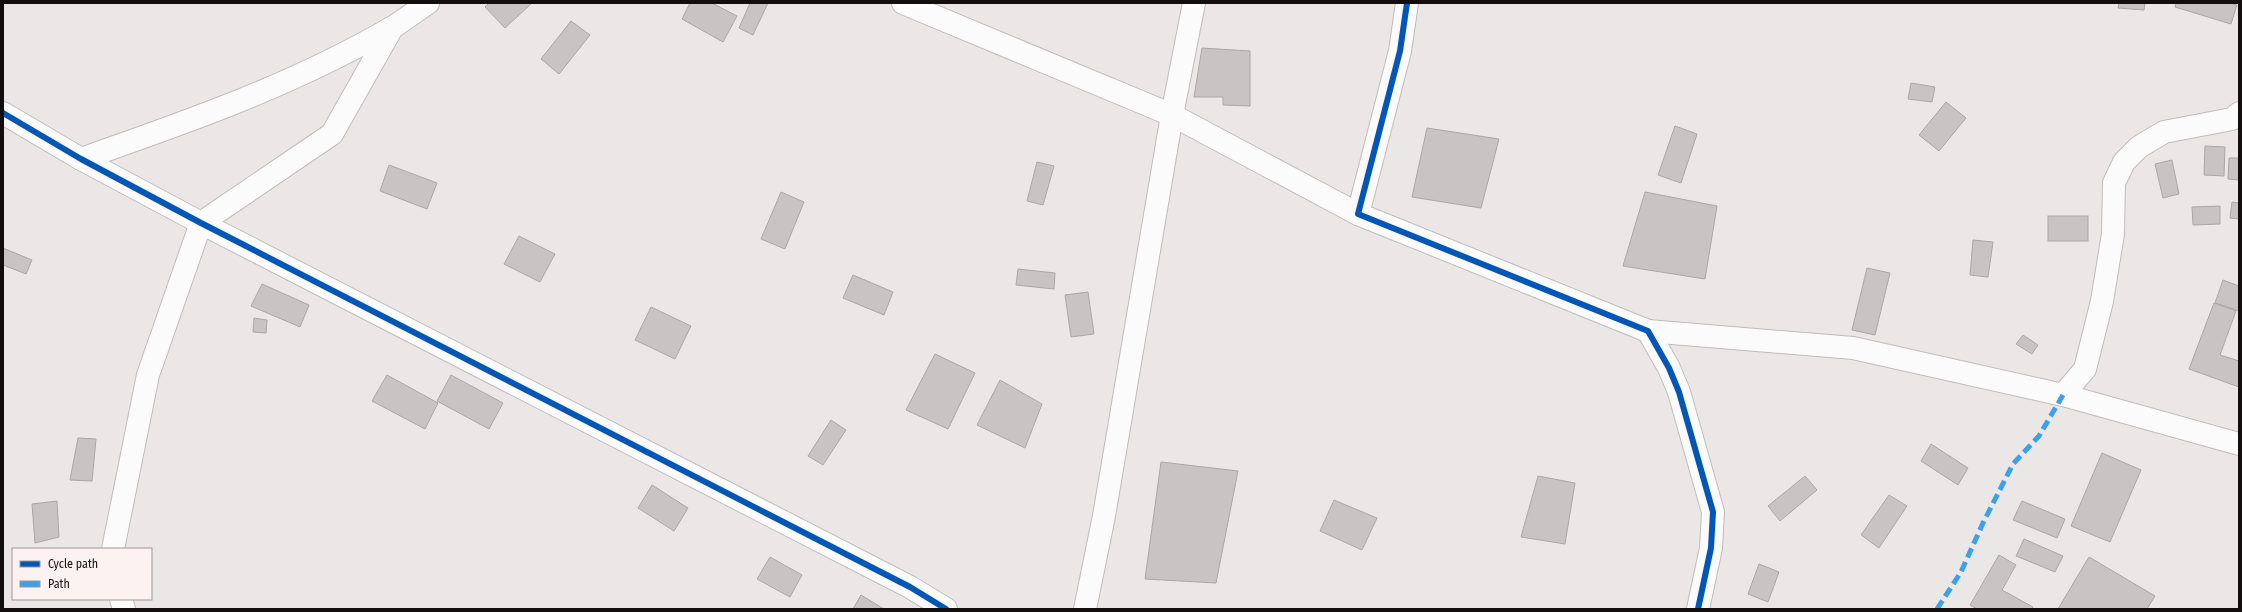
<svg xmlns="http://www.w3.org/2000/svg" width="2242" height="612" viewBox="0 0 2242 612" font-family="'Fira Sans Condensed',sans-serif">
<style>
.building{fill:#c8c4c4;stroke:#aba7a6}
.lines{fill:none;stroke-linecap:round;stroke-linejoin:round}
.street-casing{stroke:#c0bcbc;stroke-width:24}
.street{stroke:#fcfbfb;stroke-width:22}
.quiet{stroke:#3da1e9;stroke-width:5;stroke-dasharray:10 5;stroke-linecap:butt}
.cycleway-casing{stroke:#fcf2f1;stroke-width:8}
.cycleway{stroke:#0057b8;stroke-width:6}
</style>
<rect width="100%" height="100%" fill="#ece7e7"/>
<g class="building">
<path d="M 489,3 L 532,3 L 505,28 L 485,7 Z"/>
<path d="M 690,3 L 712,3 L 737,16 L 723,42 L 682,19 Z"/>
<path d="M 750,3 L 768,3 L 753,35 L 739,28 Z"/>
<path d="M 2119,3 L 2145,3 L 2144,10 L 2118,8 Z"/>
<path d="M 2176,3 L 2230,3 L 2237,5 L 2231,24 L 2175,7 Z"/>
<path d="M 571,21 L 590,35 L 559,74 L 541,59 Z"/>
<path d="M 1202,48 L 1250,51 L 1250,106 L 1223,105 L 1223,97 L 1194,97 Z"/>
<path d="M 1911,83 L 1935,87 L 1932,102 L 1908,99 Z"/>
<path d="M 1946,102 L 1966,118 L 1939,151 L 1919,135 Z"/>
<path d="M 1675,126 L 1697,134 L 1681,183 L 1658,175 Z"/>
<path d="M 1427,128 L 1499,139 L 1481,208 L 1412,197 Z"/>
<path d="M 2205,146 L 2225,147 L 2224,176 L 2204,175 Z"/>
<path d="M 2229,158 L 2239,158 L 2239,180 L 2228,179 Z"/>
<path d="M 2172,160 L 2179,194 L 2163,198 L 2155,164 Z"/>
<path d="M 1037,162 L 1054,166 L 1043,205 L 1027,201 Z"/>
<path d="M 389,165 L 437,183 L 427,209 L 380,191 Z"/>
<path d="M 781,192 L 804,202 L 785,249 L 761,239 Z"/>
<path d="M 1645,192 L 1717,206 L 1705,279 L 1623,266 Z"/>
<path d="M 2232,202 L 2239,203 L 2239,219 L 2230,218 Z"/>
<path d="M 2220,206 L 2220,224 L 2193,225 L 2192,207 Z"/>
<rect x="2048" y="216" width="40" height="25"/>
<path d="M 519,236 L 555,254 L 540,282 L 504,264 Z"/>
<path d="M 1973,240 L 1993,242 L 1988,277 L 1970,275 Z"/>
<path d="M 3,248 L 32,260 L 26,274 L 3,265 Z"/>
<path d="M 1867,268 L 1890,273 L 1875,335 L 1852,330 Z"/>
<path d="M 1018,269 L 1055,273 L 1054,289 L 1016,285 Z"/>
<path d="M 853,275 L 893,292 L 884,315 L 843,298 Z"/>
<path d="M 2223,280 L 2239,286 L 2239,311 L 2215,303 Z"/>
<path d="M 262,284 L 309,305 L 300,327 L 251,306 Z"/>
<path d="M 1088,292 L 1094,334 L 1071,337 L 1065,295 Z"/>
<path d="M 2214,303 L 2236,311 L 2220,355 L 2239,361 L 2239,387 L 2189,369 Z"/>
<path d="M 651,307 L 691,326 L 675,359 L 635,340 Z"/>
<path d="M 254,318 L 267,320 L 266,333 L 253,332 Z"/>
<path d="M 2023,335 L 2038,345 L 2032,354 L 2016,344 Z"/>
<path d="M 935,354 L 975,373 L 948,429 L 906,410 Z"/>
<path d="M 387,375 L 438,403 L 425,429 L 372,401 Z"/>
<path d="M 451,375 L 503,403 L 489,429 L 437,401 Z"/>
<path d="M 1000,380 L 1042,404 L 1025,448 L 977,425 Z"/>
<path d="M 831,420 L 846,430 L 823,465 L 808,456 Z"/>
<path d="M 78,438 L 96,439 L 92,481 L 70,480 Z"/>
<path d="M 1931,444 L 1968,468 L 1958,485 L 1921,461 Z"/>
<path d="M 2102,453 L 2141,470 L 2110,542 L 2071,526 Z"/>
<path d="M 1161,462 L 1238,471 L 1216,583 L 1145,579 Z"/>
<path d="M 1538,476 L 1575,483 L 1565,544 L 1521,537 Z"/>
<path d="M 1805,476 L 1817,490 L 1780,521 L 1768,506 Z"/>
<path d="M 652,485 L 688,508 L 674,531 L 638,508 Z"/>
<path d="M 1889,495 L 1907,506 L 1879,548 L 1861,535 Z"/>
<path d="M 1334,500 L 1377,518 L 1362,550 L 1320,531 Z"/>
<path d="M 57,501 L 59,537 L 35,543 L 32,504 Z"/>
<path d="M 2022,501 L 2065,519 L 2057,538 L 2013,520 Z"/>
<path d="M 2024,539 L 2063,556 L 2055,572 L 2016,556 Z"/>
<path d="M 1999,555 L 2016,565 L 2002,590 L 2033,607 L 2032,609 L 1977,609 L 1970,605 Z"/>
<path d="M 770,557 L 802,575 L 790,597 L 757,579 Z"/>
<path d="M 2089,557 L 2155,596 L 2147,609 L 2058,609 Z"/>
<path d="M 1759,564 L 1779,572 L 1768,602 L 1748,594 Z"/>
<path d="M 861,595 L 884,609 L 853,609 Z"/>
</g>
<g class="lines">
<g class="street-casing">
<g id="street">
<path d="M 903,3 L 1172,115 L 1358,214"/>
<path d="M 1407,3 L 1400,51 L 1358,214 L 1648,331 L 1669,368 L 1679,392 L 1713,512 L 1711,548 L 1698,609"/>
<path d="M 3,113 L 81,159 L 201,223 L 910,587 L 946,609"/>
<path d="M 81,159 C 187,122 293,85 391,28"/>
<path d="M 1648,331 L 1853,348 L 2063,395 L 2239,444"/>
<path d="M 2063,395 L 2085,369 L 2102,301 L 2113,234 L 2114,183 L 2124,162 L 2139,147 L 2164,132 L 2232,119 L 2239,113"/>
<path d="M 113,549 L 148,375 L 201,223 L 332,134 L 392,28 L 428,3"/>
<path d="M 121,599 L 124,609"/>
<path d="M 1085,609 L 1104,516 L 1172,115 L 1194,3"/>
</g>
</g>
<use href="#street" class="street"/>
<path class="quiet" d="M 1937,609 L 1961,572 L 1983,523 L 2013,464 L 2039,436 L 2063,395"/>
<g class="cycleway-casing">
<g id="cycleway">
<path d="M 1407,3 L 1400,51 L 1358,214 L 1648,331 L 1669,368 L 1679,392 L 1713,512 L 1711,548 L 1698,609"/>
<path d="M 3,113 L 81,159 L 201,223 L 910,587 L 946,609"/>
</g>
</g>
<use href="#cycleway" class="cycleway"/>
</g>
<rect width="2242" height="612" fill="none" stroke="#120e0e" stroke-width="8"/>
<rect x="12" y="548" width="140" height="52" fill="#fcf2f1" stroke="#9e9796"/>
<rect x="20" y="561" width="20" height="6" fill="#0057b8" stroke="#9e9796"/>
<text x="48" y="568" font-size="12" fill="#120e0e">Cycle path</text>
<rect x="20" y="581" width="20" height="6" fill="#3da1e9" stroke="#9e9796"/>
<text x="48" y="588" font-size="12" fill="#120e0e">Path</text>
</svg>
